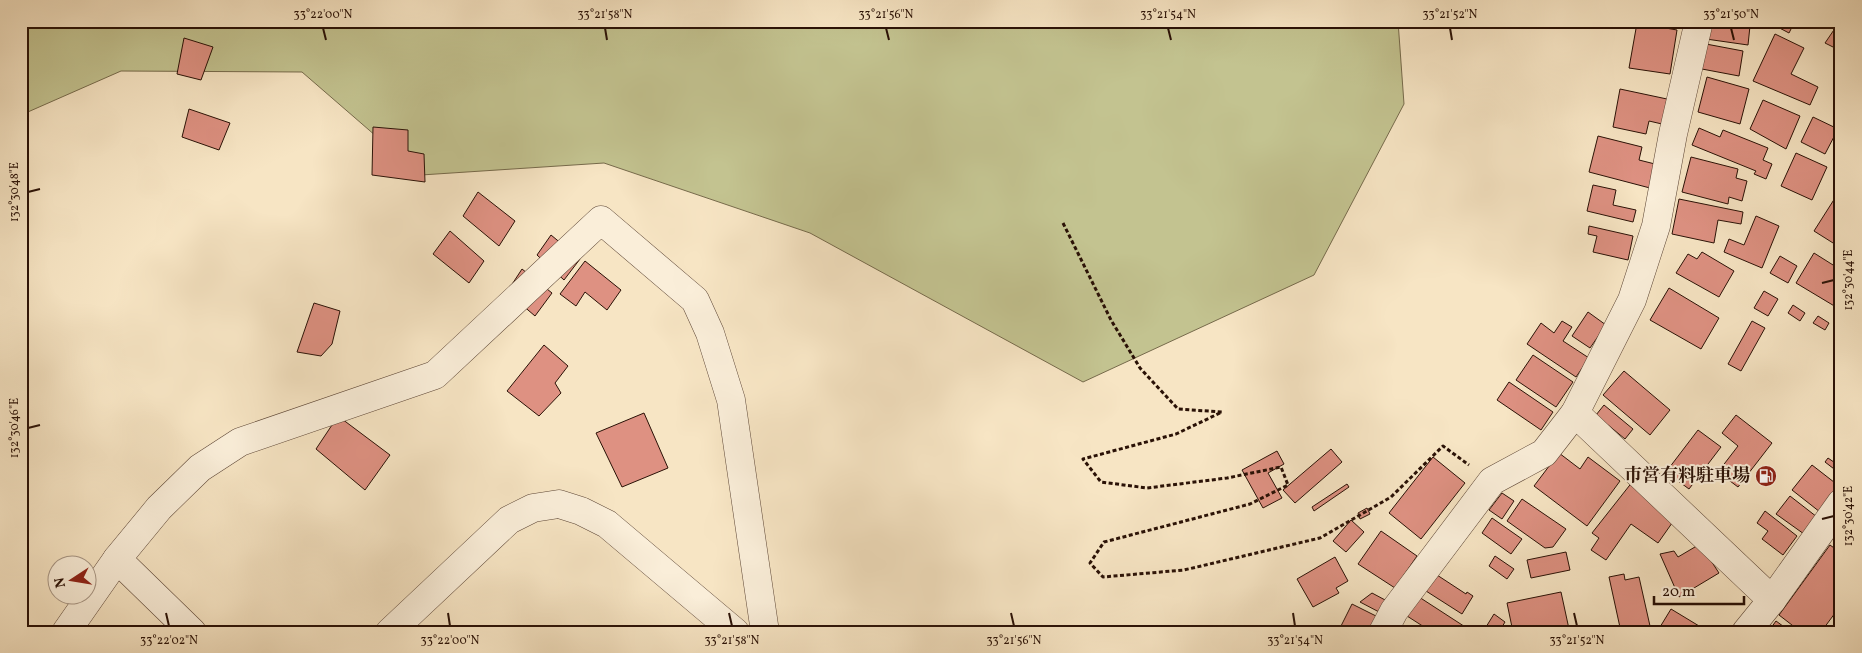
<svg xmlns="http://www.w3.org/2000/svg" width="1862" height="653" viewBox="0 0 1862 653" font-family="Vollkorn,'Noto Serif JP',serif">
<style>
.green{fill:#c3c390;stroke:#766a4b}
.building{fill:#de9182;stroke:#2a1106}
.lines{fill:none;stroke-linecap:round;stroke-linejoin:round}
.street-casing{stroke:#5d4636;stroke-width:29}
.path{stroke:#2a1106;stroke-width:3;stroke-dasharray:4 2.5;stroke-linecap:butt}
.street{stroke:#faeed9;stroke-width:28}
.ticks{fill:none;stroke:#2a1106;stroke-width:2}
.labels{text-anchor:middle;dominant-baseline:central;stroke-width:4;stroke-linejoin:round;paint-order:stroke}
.poi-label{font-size:18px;font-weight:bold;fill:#2a1106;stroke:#faeed9;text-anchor:end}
.neatline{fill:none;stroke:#2a1106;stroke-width:2}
.ticks-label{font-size:12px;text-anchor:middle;fill:#2a1106}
</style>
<rect width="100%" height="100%" fill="#f7e5c4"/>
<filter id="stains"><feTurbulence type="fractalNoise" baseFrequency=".004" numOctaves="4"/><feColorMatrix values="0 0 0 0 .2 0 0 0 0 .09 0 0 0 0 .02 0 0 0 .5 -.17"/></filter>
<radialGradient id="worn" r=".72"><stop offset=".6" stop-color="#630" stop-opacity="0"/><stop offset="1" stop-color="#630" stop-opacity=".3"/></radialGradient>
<path class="green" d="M 21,21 L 1398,21 L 1404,104 L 1314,275 L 1083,382 L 810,233 L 604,163 L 421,175 L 302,72 L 121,71 L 21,115 Z"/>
<g class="building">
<path d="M 1709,21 L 1750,26 L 1748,45 L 1706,39 Z"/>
<path d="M 1771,21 L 1795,21 L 1789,33 L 1770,23 Z"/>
<path d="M 1840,21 L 1841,21 L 1841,51 L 1825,43 Z"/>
<path d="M 1637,23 L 1677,30 L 1670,74 L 1629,68 Z"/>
<path d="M 1775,34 L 1804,48 L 1791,74 L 1818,87 L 1810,105 L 1753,81 Z"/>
<path d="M 184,38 L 213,47 L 201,80 L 177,74 Z"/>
<path d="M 1706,44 L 1743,51 L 1739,76 L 1702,69 Z"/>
<path d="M 1707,77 L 1749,89 L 1740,124 L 1698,112 Z"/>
<path d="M 1620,89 L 1667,99 L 1662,124 L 1649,121 L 1646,134 L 1613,127 Z"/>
<path d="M 1841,89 L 1841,106 L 1834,103 Z"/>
<path d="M 1763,100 L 1800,116 L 1786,149 L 1750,129 Z"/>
<path d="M 189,109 L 230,123 L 219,150 L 182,137 Z"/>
<path d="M 1813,117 L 1838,129 L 1825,154 L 1801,142 Z"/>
<path d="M 373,127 L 408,130 L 408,151 L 424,154 L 425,182 L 372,175 Z"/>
<path d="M 1699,128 L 1720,137 L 1723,130 L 1768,148 L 1763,160 L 1772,164 L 1766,179 L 1754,174 L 1756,171 L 1692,145 Z"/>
<path d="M 1598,136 L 1642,147 L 1639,160 L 1655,164 L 1650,188 L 1589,172 Z"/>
<path d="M 1796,153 L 1827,167 L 1812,200 L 1781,186 Z"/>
<path d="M 1691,157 L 1738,169 L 1736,178 L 1747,181 L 1742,201 L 1729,197 L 1728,204 L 1682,192 Z"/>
<path d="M 1593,185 L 1616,190 L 1613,205 L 1636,210 L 1633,222 L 1587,211 Z"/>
<path d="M 478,192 L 515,221 L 499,246 L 463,216 Z"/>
<path d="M 1835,198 L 1841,202 L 1841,248 L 1814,231 Z"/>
<path d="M 1679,199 L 1743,212 L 1741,224 L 1718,220 L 1714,243 L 1672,234 Z"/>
<path d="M 1756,216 L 1779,226 L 1762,268 L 1724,252 L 1729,239 L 1744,245 Z"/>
<path d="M 1589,226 L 1633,236 L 1628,260 L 1593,252 L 1597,236 L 1588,234 Z"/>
<path d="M 450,231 L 484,261 L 469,283 L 433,254 Z"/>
<path d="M 551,235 L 580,259 L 564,280 L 537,255 Z"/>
<path d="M 1702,252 L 1734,271 L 1719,297 L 1676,273 L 1688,254 L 1697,259 Z"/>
<path d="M 1814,253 L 1841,270 L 1841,310 L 1796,283 Z"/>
<path d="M 1780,256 L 1797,266 L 1788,283 L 1770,273 Z"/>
<path d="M 585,261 L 621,290 L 607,310 L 585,292 L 576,306 L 560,294 Z"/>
<path d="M 522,269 L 552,293 L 535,316 L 507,292 Z"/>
<path d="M 1669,288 L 1719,318 L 1701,349 L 1650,320 Z"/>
<path d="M 1764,291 L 1778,299 L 1768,316 L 1754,308 Z"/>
<path d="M 314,303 L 340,311 L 332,344 L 321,356 L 297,352 Z"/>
<path d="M 1793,305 L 1805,313 L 1800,321 L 1788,313 Z"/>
<path d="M 1588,312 L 1606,325 L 1590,348 L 1572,336 Z"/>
<path d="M 1818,316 L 1829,323 L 1825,330 L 1813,323 Z"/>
<path d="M 1562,321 L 1572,327 L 1563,341 L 1589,358 L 1576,377 L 1527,344 L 1541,323 L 1554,333 Z"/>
<path d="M 1752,321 L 1765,328 L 1741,371 L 1728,364 Z"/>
<path d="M 544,345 L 568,366 L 555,383 L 561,393 L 539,416 L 507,391 Z"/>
<path d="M 1533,355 L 1573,382 L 1556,407 L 1516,380 Z"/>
<path d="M 1624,371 L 1670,410 L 1650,435 L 1603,395 Z"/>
<path d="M 1509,382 L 1553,412 L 1541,430 L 1497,400 Z"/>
<path d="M 1604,405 L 1633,429 L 1625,439 L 1596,415 Z"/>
<path d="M 644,413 L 668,468 L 622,487 L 596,433 Z"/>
<path d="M 1736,415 L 1772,443 L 1738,487 L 1718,472 L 1738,446 L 1722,433 Z"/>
<path d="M 338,416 L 390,455 L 365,490 L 316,449 Z"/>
<path d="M 1698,430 L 1721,447 L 1689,489 L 1666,472 Z"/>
<path d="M 1331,449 L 1342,462 L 1295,503 L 1283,490 Z"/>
<path d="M 1277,451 L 1284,464 L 1268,473 L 1282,498 L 1263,508 L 1242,470 Z"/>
<path d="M 1559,453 L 1580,469 L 1588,457 L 1620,481 L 1587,526 L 1534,486 Z"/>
<path d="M 1433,457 L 1465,483 L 1421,539 L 1389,513 Z"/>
<path d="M 1828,458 L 1841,467 L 1838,472 L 1825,462 Z"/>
<path d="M 1812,465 L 1839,486 L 1820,512 L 1792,490 Z"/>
<path d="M 1633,481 L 1677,516 L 1658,543 L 1631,524 L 1606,560 L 1591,550 L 1599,538 L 1592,533 Z"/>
<path d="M 1347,484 L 1349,487 L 1314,511 L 1312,507 Z"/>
<path d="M 1502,493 L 1514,501 L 1502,519 L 1489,510 Z"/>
<path d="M 1790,496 L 1817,517 L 1804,534 L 1776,514 Z"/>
<path d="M 1522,499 L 1566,529 L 1553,547 L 1545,548 L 1507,521 Z"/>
<path d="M 1367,508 L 1370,514 L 1360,519 L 1358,513 Z"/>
<path d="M 1765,511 L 1797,536 L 1783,555 L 1762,539 L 1768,531 L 1757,523 Z"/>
<path d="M 1492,518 L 1522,539 L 1511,554 L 1482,533 Z"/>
<path d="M 1351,520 L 1364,532 L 1346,552 L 1333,541 Z"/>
<path d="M 1381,531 L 1417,556 L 1395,588 L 1358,564 Z"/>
<path d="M 1700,544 L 1719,573 L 1679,597 L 1660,554 L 1674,551 L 1678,557 Z"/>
<path d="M 1830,545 L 1841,553 L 1841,605 L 1821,632 L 1801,632 L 1779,615 Z"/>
<path d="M 1566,552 L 1570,570 L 1531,578 L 1527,560 Z"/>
<path d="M 1495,556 L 1514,569 L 1507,579 L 1489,566 Z"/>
<path d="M 1335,557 L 1348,581 L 1336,588 L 1339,593 L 1313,607 L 1297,579 Z"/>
<path d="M 1624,574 L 1625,580 L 1639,577 L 1650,626 L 1621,632 L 1609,577 Z"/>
<path d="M 1437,575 L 1466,594 L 1467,592 L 1473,596 L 1462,614 L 1426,591 Z"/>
<path d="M 1561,592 L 1569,629 L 1555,632 L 1513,632 L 1507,603 Z"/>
<path d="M 1372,593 L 1387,601 L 1381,613 L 1360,602 Z"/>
<path d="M 1419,597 L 1473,632 L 1432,632 L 1407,616 Z"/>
<path d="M 1352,604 L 1378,617 L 1370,632 L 1338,632 Z"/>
<path d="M 1671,609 L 1709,632 L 1657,632 Z"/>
<path d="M 1494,614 L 1505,622 L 1499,632 L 1493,632 L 1486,627 Z"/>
<path d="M 1776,621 L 1791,632 L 1768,632 Z"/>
<path d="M 1400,624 L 1412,632 L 1396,632 Z"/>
</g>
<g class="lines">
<g class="street-casing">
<g id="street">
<path d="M 1575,413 L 1772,600"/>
<path d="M 117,559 L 192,632"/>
<path d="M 66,632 L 117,559 L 159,508 L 200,468 L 240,442 L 435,375 L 601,220 L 695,300 L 710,333 L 731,400 L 765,632"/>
<path d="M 390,632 L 509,520 L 533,508 L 559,504 L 581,511 L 607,524 L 735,632"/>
<path d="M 1383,632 L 1394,611 L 1492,481 L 1544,453 L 1575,413 L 1632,300 L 1656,226 L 1673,134 L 1699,21"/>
<path d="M 1746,632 L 1772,600 L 1841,503"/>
</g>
</g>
<path class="path" d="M 1063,223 L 1111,320 L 1140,368 L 1178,409 L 1222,412 L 1176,434 L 1083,459 L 1101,482 L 1147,488 L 1227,478 L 1281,467 L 1288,485 L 1250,504 L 1104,542 L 1090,563 L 1103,577 L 1184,570 L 1320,538 L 1391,497 L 1443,446 L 1469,465"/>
<use href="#street" class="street"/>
</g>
<path class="ticks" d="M 323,28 L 326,40M 605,28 L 607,40M 886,28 L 889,40M 1168,28 L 1171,40M 1450,28 L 1452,40M 1731,28 L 1734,40M 28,192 L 40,189M 1822,283 L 1834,280M 28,428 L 40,425M 1822,519 L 1834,516M 166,613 L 169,626M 448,613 L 450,626M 729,613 L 732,626M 1011,613 L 1014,626M 1293,613 L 1295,626M 1574,613 L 1577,626"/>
<defs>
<g id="fuel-disc" transform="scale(1.125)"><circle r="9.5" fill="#8f2418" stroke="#faeed9"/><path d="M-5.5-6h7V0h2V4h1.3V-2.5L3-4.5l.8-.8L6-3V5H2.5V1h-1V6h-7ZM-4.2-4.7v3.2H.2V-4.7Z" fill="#fff"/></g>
</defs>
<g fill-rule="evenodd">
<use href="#fuel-disc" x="1766" y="476"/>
</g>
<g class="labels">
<g class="poi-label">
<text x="1750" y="476">市営有料駐車場</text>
</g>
</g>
<rect width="1862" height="653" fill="none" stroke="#f7e5c4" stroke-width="55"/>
<g transform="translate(72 580) rotate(258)"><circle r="24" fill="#faeed9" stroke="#a79685"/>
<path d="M0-4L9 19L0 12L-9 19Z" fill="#8f2418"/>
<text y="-8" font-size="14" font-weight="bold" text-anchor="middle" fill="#2a1106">N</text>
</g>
<path d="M1654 596v8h90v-8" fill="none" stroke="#2a1106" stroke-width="2.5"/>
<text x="1662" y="596" font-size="15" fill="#2a1106" stroke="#faeed9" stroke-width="4" paint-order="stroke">20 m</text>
<rect x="28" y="28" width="1806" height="598" class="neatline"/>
<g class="ticks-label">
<text x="323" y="18">33°22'00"N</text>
<text x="605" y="18">33°21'58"N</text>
<text x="886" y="18">33°21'56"N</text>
<text x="1168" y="18">33°21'54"N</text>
<text x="1450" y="18">33°21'52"N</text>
<text x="1731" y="18">33°21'50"N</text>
<text transform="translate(14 192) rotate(-90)" y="4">132°30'48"E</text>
<text transform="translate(1848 280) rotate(-90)" y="4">132°30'44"E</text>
<text transform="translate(14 428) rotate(-90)" y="4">132°30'46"E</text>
<text transform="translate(1848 516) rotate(-90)" y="4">132°30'42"E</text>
<text x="169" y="644">33°22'02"N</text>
<text x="450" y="644">33°22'00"N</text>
<text x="732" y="644">33°21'58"N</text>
<text x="1014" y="644">33°21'56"N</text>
<text x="1295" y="644">33°21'54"N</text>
<text x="1577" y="644">33°21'52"N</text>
</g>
<rect width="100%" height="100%" filter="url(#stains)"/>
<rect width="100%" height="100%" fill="url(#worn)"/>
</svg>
